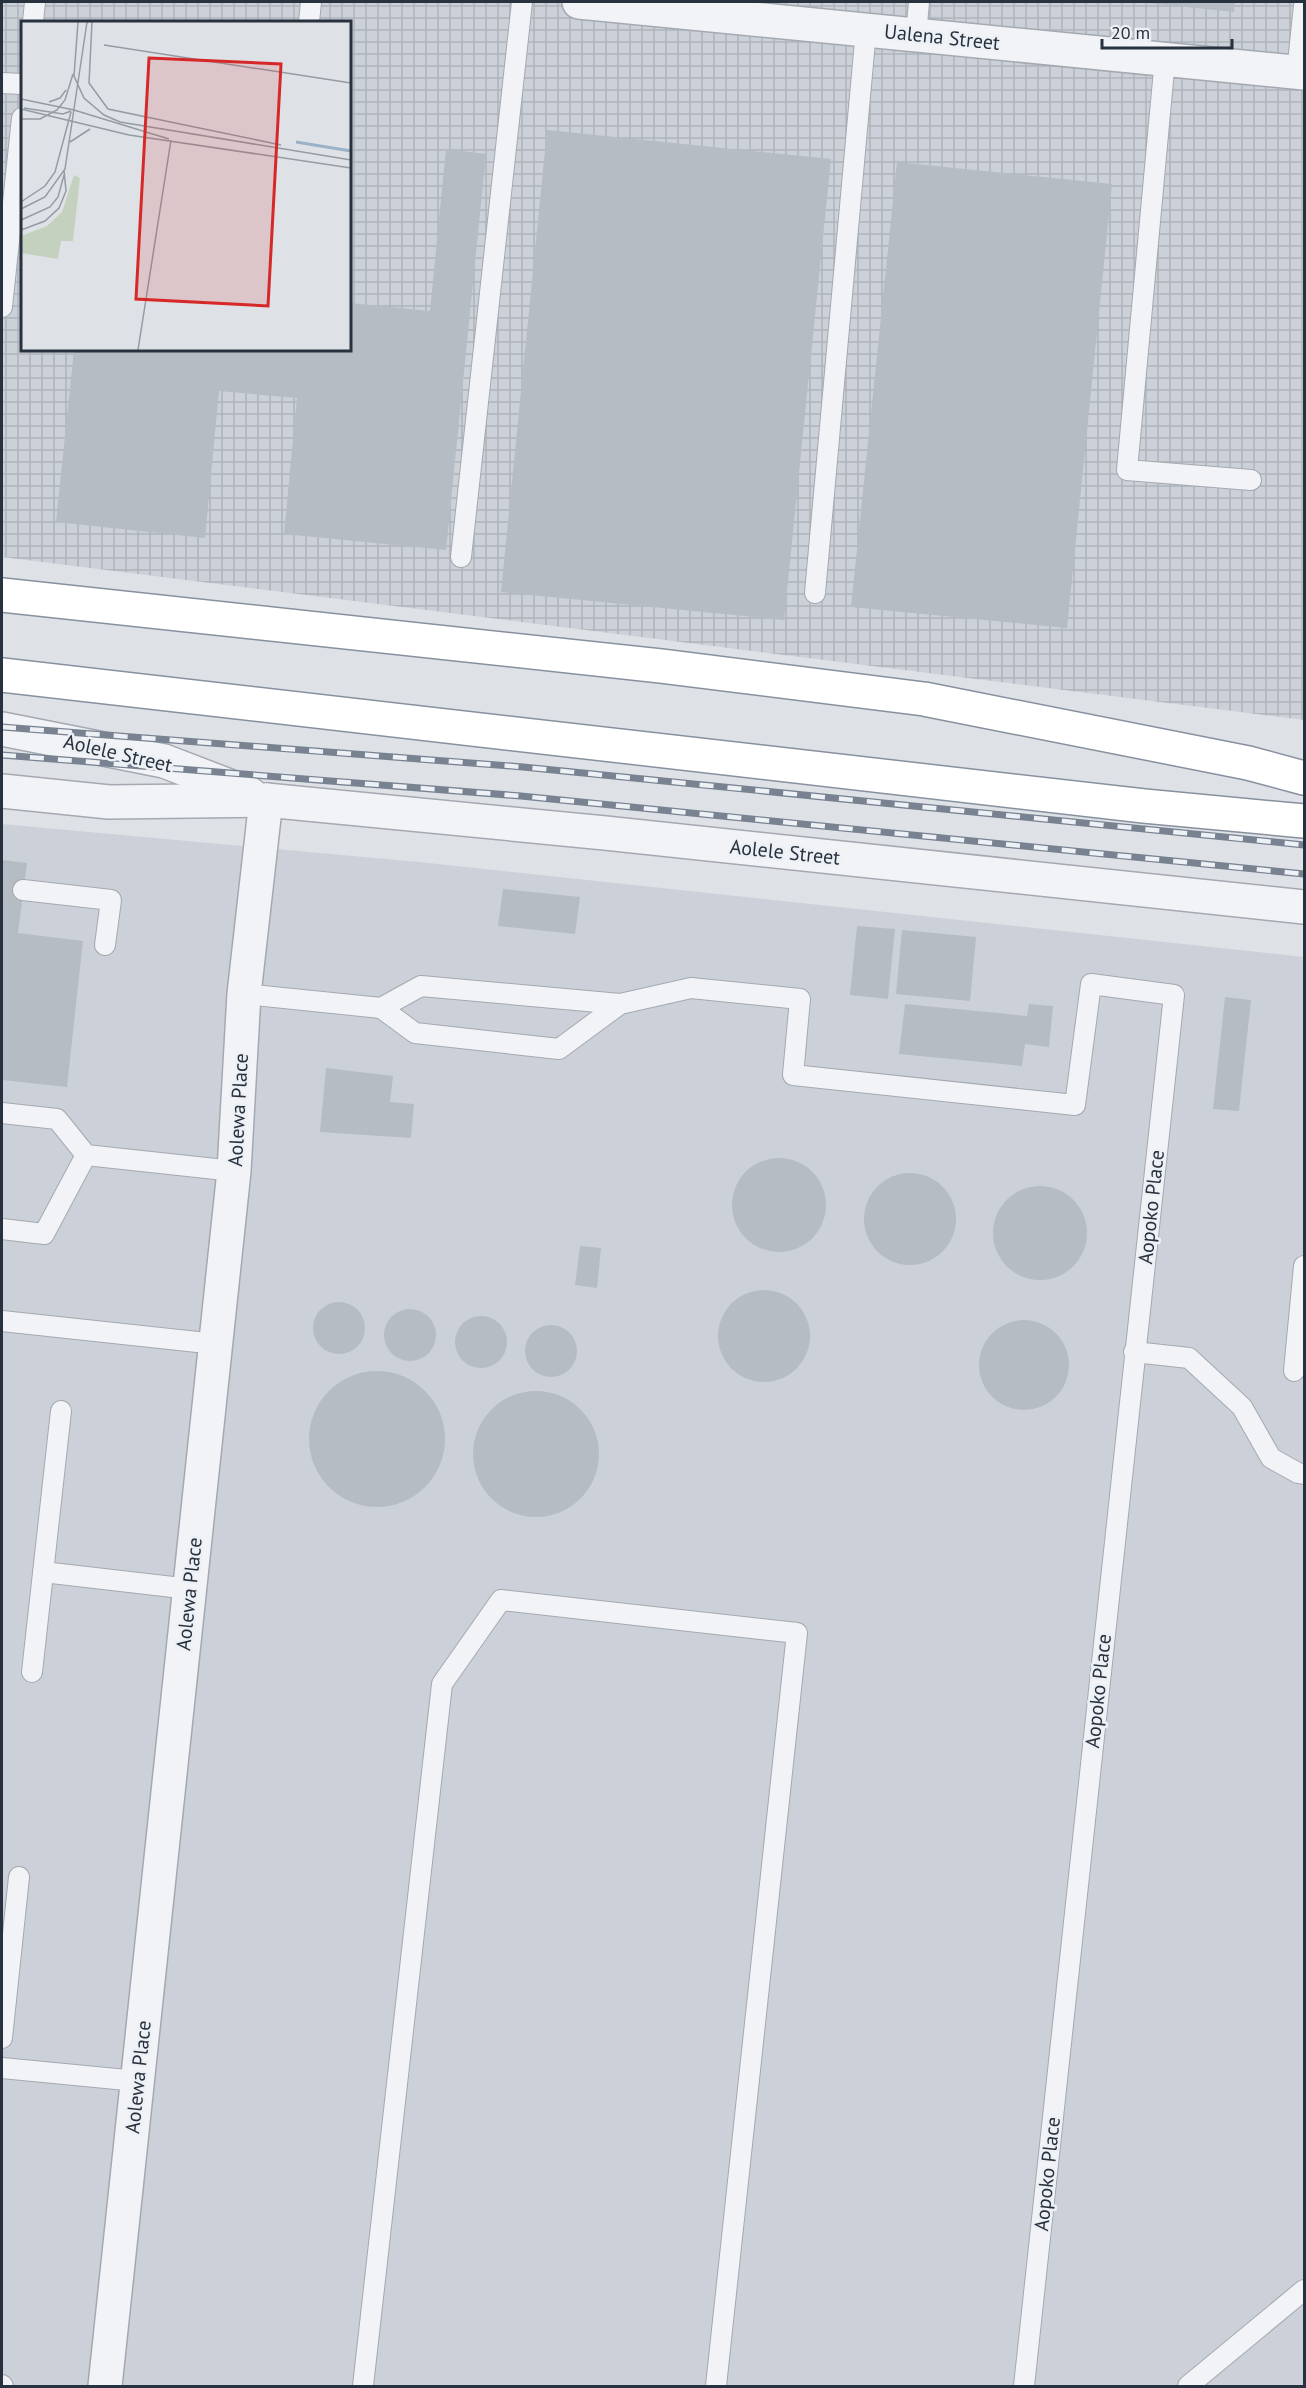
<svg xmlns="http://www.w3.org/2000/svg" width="1306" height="2388" viewBox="0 0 1306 2388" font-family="'PT Sans',sans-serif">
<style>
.built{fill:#ccd1d9}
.industrial{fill:url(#industrial-grid);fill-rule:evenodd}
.building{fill:#b6bcc4}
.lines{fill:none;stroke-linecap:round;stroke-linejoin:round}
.service-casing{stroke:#a4a9b1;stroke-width:22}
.minor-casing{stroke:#a4a9b1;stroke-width:36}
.motorway-casing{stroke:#86909e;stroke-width:36}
.service{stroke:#f1f3f6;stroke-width:20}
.minor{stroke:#f1f3f6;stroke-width:33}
.motorway{stroke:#fff;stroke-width:33}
.rail-casing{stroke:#788291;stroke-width:7}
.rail{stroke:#edf1f5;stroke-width:4.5;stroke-dasharray:14;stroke-linecap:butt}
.labels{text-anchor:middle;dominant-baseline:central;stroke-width:5;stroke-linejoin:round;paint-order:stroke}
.street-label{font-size:20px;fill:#28313e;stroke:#edf1f5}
.inset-river{fill:none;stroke:#9ab1c7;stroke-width:3}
.inset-road{fill:none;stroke:#959ba3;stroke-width:1.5}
.view{fill:#d62828;fill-opacity:0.15;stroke:#d62828;stroke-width:3}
.inset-edge{fill:none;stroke:#28313e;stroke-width:3}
</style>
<defs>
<pattern id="industrial-grid" width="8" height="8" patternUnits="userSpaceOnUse" patternTransform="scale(1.5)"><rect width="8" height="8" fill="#ccd1d9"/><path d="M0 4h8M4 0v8" fill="none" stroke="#afb4bb"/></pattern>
</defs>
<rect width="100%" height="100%" fill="#dee2e7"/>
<path class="built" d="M 2,824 L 419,862 L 1304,957 L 1304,2386 L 2,2386 Z"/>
<path class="industrial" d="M 2,2 L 1304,2 L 1304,720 L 2,557 ZM 22,22 L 350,22 L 350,350 L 22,350 Z"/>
<g class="building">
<path d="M 1138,2 L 1235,2 L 1234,12 Z"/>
<path d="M 547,130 L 831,159 L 784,620 L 501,592 Z"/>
<path d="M 446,149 L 486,154 L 446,550 L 284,534 L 297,398 L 219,391 L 205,538 L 56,522 L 74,350 L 350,350 L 350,303 L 430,311 Z"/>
<path d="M 897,162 L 1112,184 L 1067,628 L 851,607 Z"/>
<path d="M 2,860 L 27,863 L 18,933 L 83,941 L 67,1087 L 2,1080 Z"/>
<path d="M 503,889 L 580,897 L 575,934 L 498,926 Z"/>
<path d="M 857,926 L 895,929 L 888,999 L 850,995 Z"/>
<path d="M 902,930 L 976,937 L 970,1001 L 896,994 Z"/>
<path d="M 1225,997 L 1251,1000 L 1239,1111 L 1213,1109 Z"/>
<path d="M 905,1004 L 1027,1016 L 1029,1004 L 1053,1006 L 1049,1047 L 1025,1044 L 1022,1066 L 899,1054 Z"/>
<path d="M 326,1068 L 393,1076 L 390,1102 L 414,1104 L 411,1138 L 320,1132 Z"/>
<circle cx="779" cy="1205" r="47"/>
<circle cx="910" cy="1219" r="46"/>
<circle cx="1040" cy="1233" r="47"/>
<path d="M 580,1246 L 601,1248 L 597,1288 L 575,1285 Z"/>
<circle cx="764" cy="1336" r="46"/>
<circle cx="339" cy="1328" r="26"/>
<circle cx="410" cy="1335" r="26"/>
<circle cx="481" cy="1342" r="26"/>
<circle cx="1024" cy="1365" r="45"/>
<circle cx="551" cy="1351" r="26"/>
<circle cx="377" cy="1439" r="68"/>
<circle cx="536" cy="1454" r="63"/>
</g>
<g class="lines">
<g class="service-casing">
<g id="service">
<path d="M 33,22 L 35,2"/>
<path d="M 309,22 L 311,2"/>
<path d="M 916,35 L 919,2"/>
<path d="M 1165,59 L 1127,470 L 1251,480"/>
<path d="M 1297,72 L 1304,5"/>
<path d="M 2,83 L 22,84"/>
<path d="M 2,307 L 22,118"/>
<path d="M 461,557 L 522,2"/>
<path d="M 815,593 L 866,30"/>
<path d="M 23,890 L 111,900 L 105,945"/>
<path d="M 244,994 L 381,1008 L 421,986 L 620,1004 L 691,988 L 800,999 L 793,1075 L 1075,1105 L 1091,984 L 1174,995 L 1024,2386"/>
<path d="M 381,1008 L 415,1033 L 559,1049 L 620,1004"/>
<path d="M 2,1113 L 57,1119 L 86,1155 L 234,1171"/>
<path d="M 2,1229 L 44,1234 L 86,1155"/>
<path d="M 2,1321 L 216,1344"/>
<path d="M 1134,1352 L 1189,1358 L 1242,1407 L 1271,1458 L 1298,1473 L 1304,1474"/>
<path d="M 1294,1371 L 1304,1266"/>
<path d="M 43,1572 L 190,1589"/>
<path d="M 32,1672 L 61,1411"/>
<path d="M 2,2038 L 19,1877"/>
<path d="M 2,2068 L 137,2081"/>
<path d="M 2,2385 L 3,2386"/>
<path d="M 363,2386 L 442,1684 L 501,1600 L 797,1633 L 716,2386"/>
<path d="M 1188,2386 L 1304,2290"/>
</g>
</g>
<g class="minor-casing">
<g id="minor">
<path d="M 579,2 L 1304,73"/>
<path d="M 2,729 L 164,761 L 250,794"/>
<path d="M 2,791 L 109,802 L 266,800 L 605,833 L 1304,907"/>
<path d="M 105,2386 L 234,1171 L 244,994 L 266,800"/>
</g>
</g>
<g class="motorway-casing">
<g id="motorway">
<path d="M 2,595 L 661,666 L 924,699 L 1248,763 L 1304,778"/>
<path d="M 2,675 L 1144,806 L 1304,821"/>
</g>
</g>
<use href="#service" class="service"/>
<use href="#minor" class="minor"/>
<use href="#motorway" class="motorway"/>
<g class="rail-casing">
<g id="rail">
<path d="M 2,727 L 523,767 L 1304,845"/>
<path d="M 2,755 L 521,796 L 1304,874"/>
</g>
</g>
<use href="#rail" class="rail"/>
</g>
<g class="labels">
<g class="street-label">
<text transform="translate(942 37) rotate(6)">Ualena Street</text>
<text transform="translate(118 753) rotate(13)">Aolele Street</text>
<text transform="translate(785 852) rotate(6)">Aolele Street</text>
<text transform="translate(238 1110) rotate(-87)">Aolewa Place</text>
<text transform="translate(1151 1207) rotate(-84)">Aopoko Place</text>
<text transform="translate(189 1594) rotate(-84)">Aolewa Place</text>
<text transform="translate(1098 1691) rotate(-84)">Aopoko Place</text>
<text transform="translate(138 2077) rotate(-84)">Aolewa Place</text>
<text transform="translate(1047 2174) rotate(-84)">Aopoko Place</text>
</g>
</g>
<g transform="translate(21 21)">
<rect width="330" height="330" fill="#dee2e7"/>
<path d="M 53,154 L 59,157 L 52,220 L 40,220 L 37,238 L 0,232 L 0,215 L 26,205 L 41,191 Z" fill="#c5d1bf"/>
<path class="inset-river" d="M 275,121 L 330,130"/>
<path class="inset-road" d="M 57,1 L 53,55 L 63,77 L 83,94 L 99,101 L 330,139M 71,1 L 68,62 L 87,88 L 260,124M 83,24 L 330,62M 0,78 L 53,89 L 148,118M 28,81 L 39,77 L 45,69M 3,87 L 42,93 L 50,90M 0,88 L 108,114 L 330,147M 0,98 L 19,98 L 36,89 L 44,79 L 52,53M 49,121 L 69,108M 0,181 L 24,165 L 34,151 L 50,91M 0,188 L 24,176 L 44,148 L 66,1M 0,199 L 29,186 L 37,176 L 43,154M 0,209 L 24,200 L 38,187 L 45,170 L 43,149M 117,329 L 150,119"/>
<path class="view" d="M 128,37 L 260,43 L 247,285 L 115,278 Z"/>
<rect width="330" height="330" class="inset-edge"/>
</g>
<rect width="1306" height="2388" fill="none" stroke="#28313e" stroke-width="6"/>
<path d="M1102 39v9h130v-9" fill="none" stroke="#28313e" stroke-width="3"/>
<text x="1111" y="39" font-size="18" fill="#28313e" stroke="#edf1f5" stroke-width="4.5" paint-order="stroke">20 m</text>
</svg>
